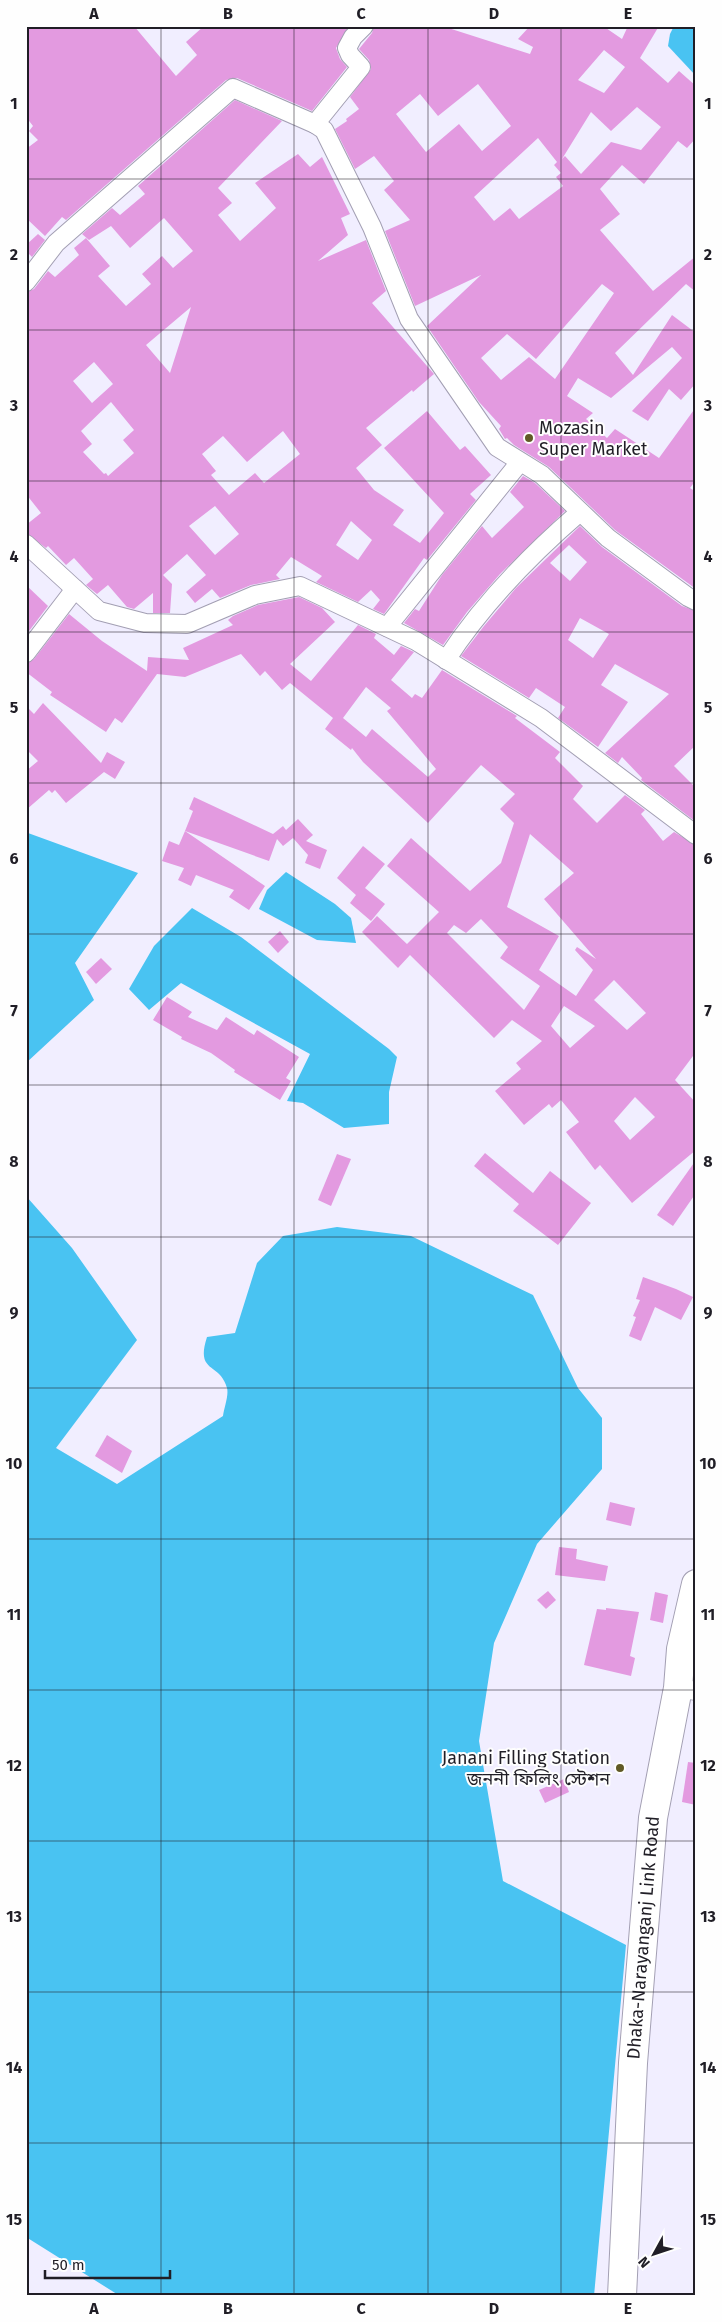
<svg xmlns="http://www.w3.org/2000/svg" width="722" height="2322" viewBox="0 0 722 2322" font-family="'Fira Sans','Noto Sans Bengali',sans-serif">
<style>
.water{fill:#49c3f2}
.building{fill:#e39ae0;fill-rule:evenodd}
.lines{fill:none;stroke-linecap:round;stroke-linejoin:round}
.street-casing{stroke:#a39fb3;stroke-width:20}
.highway-casing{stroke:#a39fb3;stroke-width:30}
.street{stroke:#fff;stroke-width:18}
.highway{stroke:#fff;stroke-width:28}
.grid{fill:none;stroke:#201e26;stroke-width:1;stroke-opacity:0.55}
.poi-dot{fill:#605926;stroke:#fefefe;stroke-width:2}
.labels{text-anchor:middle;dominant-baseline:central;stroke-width:4;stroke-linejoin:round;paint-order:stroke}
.poi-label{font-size:18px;fill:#201e26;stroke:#fefefe;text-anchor:start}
.street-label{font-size:18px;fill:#201e26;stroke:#fefefe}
.neatline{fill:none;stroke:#201e26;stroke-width:2}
.grid-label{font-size:16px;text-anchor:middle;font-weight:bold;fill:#201e26}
</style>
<rect width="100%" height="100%" fill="#f1eeff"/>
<g class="water">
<path d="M 674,26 L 696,26 L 696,76 L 668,46 L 670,34 Z"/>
<path d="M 28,833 L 138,873 L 75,963 L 94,1000 L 26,1063 Z"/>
<path d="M 286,872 L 335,904 L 351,918 L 356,943 L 317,940 L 259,909 L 267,890 Z"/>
<path d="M 192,908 L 241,937 L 389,1049 L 397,1057 L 389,1092 L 389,1124 L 344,1128 L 303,1103 L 287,1101 L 310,1054 L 181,983 L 149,1010 L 129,989 L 154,946 Z"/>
<path d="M 26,1196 L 72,1248 L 137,1340 L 56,1448 L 117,1484 L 223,1416 C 224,1408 229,1395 227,1388 C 220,1362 195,1374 207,1337 L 235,1333 L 257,1263 L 283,1236 L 337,1227 L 411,1236 L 533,1295 L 578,1388 L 602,1418 L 602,1469 L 537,1544 L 494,1643 L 479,1741 L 503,1881 L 626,1945 L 594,2296 L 120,2296 L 26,2237 Z"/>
</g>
<g class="building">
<path d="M 26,26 L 134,26 L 176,76 L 197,55 L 186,42 L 204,26 L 349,26 L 336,48 L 340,59 L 347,67 L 312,111 L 237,78 L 226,80 L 66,220 L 62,217 L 45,236 L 26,218 L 26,149 L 38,140 L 29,131 L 33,126 L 26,117 Z"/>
<path d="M 374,26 L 442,26 L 530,54 L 533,47 L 518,39 L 530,26 L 603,26 L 622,39 L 628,26 L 659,26 L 640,58 L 668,83 L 679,71 L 696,86 L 696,138 L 687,148 L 678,141 L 644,184 L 622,165 L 600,189 L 620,214 L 600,230 L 653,291 L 696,256 L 696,292 L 686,284 L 615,353 L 633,375 L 672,315 L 696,333 L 696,383 L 681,400 L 669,389 L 648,421 L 632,411 L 682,358 L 672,347 L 611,398 L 578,378 L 567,396 L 593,413 L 586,419 L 607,438 L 615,429 L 659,458 L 696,407 L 696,480 L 690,488 L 696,492 L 696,589 L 615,530 L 549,467 L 514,445 L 507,438 L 505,439 L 499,429 L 501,426 L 479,402 L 427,326 L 481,275 L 415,306 L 385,231 L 410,220 L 384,190 L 394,181 L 374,156 L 355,169 L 335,129 L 347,121 L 346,119 L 359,109 L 350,97 L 371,69 L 369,60 L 359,49 L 372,33 ZM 604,50 L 625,67 L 604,93 L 578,80 ZM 478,84 L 511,126 L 482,151 L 459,124 L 426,152 L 396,114 L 420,94 L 438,116 ZM 637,107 L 661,127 L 641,150 L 611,142 L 581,174 L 565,156 L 562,159 L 591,112 L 611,131 ZM 538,138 L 557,162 L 554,165 L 561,173 L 556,177 L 563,186 L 519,219 L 510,208 L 494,221 L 474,197 ZM 602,284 L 614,293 L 555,379 L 529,357 L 501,380 L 481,358 L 507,334 L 536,359 Z"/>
<path d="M 235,100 L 282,121 L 218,188 L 232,203 L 218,215 L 240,241 L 276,208 L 255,183 L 298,154 L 310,167 L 322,157 L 350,214 L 341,218 L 348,235 L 318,261 L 366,240 L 386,291 L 372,303 L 434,374 L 413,392 L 412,390 L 366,428 L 382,445 L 356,468 L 374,490 L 404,510 L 393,525 L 420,543 L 444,513 L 384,448 L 427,411 L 460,450 L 465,446 L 491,475 L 470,494 L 476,500 L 427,560 L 424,558 L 384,614 L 373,609 L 380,600 L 371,590 L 358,602 L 316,582 L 322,576 L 291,557 L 276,575 L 280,579 L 251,585 L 220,598 L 212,589 L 195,603 L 186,592 L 206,575 L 187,554 L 163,575 L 172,584 L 170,613 L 153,613 L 153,593 L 134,609 L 127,607 L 108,585 L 97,594 L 86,585 L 93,579 L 74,558 L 66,565 L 48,546 L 46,548 L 26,533 L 26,525 L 41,513 L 26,494 L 26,292 L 34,289 L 48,271 L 55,277 L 79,255 L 74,248 L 86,238 L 110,266 L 98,276 L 126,306 L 151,284 L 142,274 L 162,256 L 173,268 L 193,251 L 164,218 L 130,248 L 111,226 L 89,240 L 82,234 L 112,208 L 120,215 L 145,194 L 138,186 ZM 191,307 L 170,373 L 146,345 ZM 94,362 L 113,384 L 92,403 L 73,381 ZM 111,402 L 134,430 L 123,440 L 134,453 L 108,476 L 106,473 L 104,474 L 83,452 L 92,444 L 81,431 ZM 283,431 L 300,454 L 264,483 L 255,473 L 229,495 L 211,475 L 216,471 L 202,454 L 223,436 L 247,462 ZM 215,506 L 239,534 L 215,555 L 189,526 ZM 351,521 L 372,540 L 358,560 L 336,545 Z"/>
<path d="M 38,234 L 45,240 L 32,257 L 26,251 L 26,245 Z"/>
<path d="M 523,476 L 535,483 L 565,511 L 500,574 L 467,612 L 443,645 L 404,623 L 415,609 L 419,611 L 442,575 L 482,526 L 492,538 L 524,507 L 510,492 Z"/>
<path d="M 580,526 L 602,547 L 682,606 L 696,611 L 696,745 L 674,766 L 696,788 L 696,822 L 641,780 L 642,778 L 622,757 L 618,763 L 605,753 L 669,694 L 615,664 L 601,685 L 628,702 L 598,747 L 558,718 L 565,707 L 536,688 L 529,698 L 461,656 L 484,626 L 516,588 ZM 569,545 L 587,562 L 570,581 L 550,563 ZM 580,618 L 609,634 L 593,658 L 568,640 Z"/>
<path d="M 26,585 L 48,606 L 26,635 Z"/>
<path d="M 299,597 L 322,608 L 335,622 L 290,664 L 311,681 L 358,625 L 376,634 L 374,638 L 394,655 L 401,646 L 414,652 L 391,680 L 412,698 L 415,694 L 422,698 L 442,670 L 517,716 L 515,718 L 560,752 L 555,758 L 583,786 L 573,799 L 597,823 L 625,795 L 645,810 L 641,814 L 663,841 L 674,832 L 696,845 L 696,1052 L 675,1080 L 696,1103 L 696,1150 L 632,1203 L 600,1165 L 595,1170 L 566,1132 L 579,1122 L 561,1100 L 552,1108 L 549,1104 L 524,1125 L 495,1091 L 521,1069 L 516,1063 L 542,1041 L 512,1020 L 494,1038 L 410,955 L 398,968 L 362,932 L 377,916 L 407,944 L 439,912 L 387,866 L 411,838 L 470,891 L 501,863 L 514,823 L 500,809 L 515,794 L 481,765 L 428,823 L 363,762 L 352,748 L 351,750 L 325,729 L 333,718 L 290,683 L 282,690 L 265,671 L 260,676 L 241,654 L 185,677 L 157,674 L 122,723 L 115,718 L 106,732 L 50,695 L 52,692 L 26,672 L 26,663 L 34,659 L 69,614 L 102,641 L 147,671 L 148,657 L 189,660 L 183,648 L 233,625 L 228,620 L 233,616 L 258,605 ZM 366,687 L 391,708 L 387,711 L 436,769 L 428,777 L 372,729 L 366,737 L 343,718 ZM 530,834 L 574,873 L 544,899 L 596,959 L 577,947 L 575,950 L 593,970 L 576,996 L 539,970 L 559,936 L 507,907 ZM 481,919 L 508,947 L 500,958 L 540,986 L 524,1010 L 447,933 L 454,925 L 466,933 ZM 614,980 L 646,1013 L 627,1030 L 594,1000 ZM 564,1006 L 595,1026 L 570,1048 L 551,1026 ZM 635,1097 L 655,1117 L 630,1140 L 614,1121 Z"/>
<path d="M 43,703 L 101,763 L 107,752 L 125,762 L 115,779 L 104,772 L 66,803 L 55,790 L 52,793 L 49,790 L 26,810 L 26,771 L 38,761 L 26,749 L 26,706 L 34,714 Z"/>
<path d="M 194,797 L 273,834 L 283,826 L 286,830 L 298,819 L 313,835 L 306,841 L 327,850 L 320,869 L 305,863 L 308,855 L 293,838 L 283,846 L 277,839 L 269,861 L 185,831 L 193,811 L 189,809 Z"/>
<path d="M 185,831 L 265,886 L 249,910 L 229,897 L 234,890 L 196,875 L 191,886 L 178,880 L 184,868 L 162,861 L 169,841 L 179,845 Z"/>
<path d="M 363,846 L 385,864 L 365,888 L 385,904 L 371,921 L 350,903 L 356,895 L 337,878 Z"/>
<path d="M 280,931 L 289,942 L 278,953 L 268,942 Z"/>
<path d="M 101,958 L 112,969 L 96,984 L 86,972 Z"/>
<path d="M 167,997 L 192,1012 L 188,1017 L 217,1030 L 226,1017 L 254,1035 L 257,1030 L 299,1057 L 286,1078 L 291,1081 L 280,1100 L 234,1072 L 235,1070 L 211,1053 L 181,1039 L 182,1037 L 153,1020 Z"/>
<path d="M 485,1153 L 533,1193 L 550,1171 L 591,1203 L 558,1245 L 513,1211 L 519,1204 L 474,1166 Z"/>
<path d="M 337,1154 L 351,1159 L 331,1206 L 318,1200 Z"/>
<path d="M 696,1160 L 696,1193 L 673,1226 L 657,1215 Z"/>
<path d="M 643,1277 L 676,1289 L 693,1297 L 681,1320 L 655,1307 L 641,1341 L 629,1336 L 636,1317 L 633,1316 L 640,1300 L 636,1299 Z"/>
<path d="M 107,1435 L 132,1451 L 122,1473 L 95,1456 Z"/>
<path d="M 610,1502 L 635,1508 L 631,1526 L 606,1520 Z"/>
<path d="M 559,1547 L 577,1549 L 576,1559 L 608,1566 L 605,1581 L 555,1575 Z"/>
<path d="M 548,1591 L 556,1600 L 546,1609 L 537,1600 Z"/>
<path d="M 655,1592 L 668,1595 L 663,1623 L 650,1620 Z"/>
<path d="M 606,1608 L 639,1612 L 630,1656 L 635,1658 L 631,1676 L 584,1665 L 597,1609 L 606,1610 Z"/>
<path d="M 688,1762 L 696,1763 L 696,1805 L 682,1802 Z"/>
<path d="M 564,1779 L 569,1792 L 545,1803 L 539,1790 Z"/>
</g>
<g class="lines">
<g class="street-casing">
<g id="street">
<path d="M 315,124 L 324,130 L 372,227 L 409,319 L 497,447 L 542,475 L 608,538 L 688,597 L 696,601"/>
<path d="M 26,282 L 56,243 L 233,88 L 315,124 L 361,67 L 350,55 L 347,48 L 353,37 L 364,26"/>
<path d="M 26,544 L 99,611 L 145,623 L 187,624 L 255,595 L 300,586 L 416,641 L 541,718 L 696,835"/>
<path d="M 387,627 L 520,462"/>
<path d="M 26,653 L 75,589"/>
<path d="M 446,660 C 483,603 529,556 580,512"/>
<path d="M 678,1688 L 696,1691"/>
</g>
</g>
<g class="highway-casing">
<g id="highway">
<path id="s1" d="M 622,2296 L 633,2063 L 653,1818 L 678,1688 L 681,1649 L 696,1584"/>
</g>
</g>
<use href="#street" class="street"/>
<use href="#highway" class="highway"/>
</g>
<path class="grid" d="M 161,26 L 161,2296M 294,26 L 294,2296M 428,26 L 428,2296M 561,26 L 561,2296M 26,179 L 696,179M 26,330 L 696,330M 26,481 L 696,481M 26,632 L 696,632M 26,783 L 696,783M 26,934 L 696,934M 26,1085 L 696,1085M 26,1237 L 696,1237M 26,1388 L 696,1388M 26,1539 L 696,1539M 26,1690 L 696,1690M 26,1841 L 696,1841M 26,1992 L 696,1992M 26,2143 L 696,2143"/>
<g class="poi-dot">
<circle cx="529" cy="438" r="5"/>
<circle cx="620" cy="1768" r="5"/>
</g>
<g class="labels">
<g class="poi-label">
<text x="539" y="428">Mozasin<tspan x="539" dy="21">Super Market</tspan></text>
<text x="610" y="1758" text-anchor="end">Janani Filling Station<tspan x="610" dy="21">জননী ফিলিং স্টেশন</tspan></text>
</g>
<g class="street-label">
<text stroke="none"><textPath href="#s1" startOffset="359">Dhaka-Narayanganj Link Road</textPath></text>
</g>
</g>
<rect width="722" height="2322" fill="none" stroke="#fefefe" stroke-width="55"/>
<g transform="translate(654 2254) rotate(230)" stroke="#fefefe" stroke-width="4" paint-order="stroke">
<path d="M0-4L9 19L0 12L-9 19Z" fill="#201e26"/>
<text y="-8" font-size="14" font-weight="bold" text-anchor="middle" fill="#201e26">N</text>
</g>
<path d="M45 2270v8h125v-8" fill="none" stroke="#201e26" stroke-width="2.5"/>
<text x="52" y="2270" font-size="15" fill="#201e26" stroke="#fefefe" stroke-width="4" paint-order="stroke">50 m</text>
<rect x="28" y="28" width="666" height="2266" class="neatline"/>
<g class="grid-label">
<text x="94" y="19">A</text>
<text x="228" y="19">B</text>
<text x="361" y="19">C</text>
<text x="494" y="19">D</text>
<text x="628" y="19">E</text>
<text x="14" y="109">1</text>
<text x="708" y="109">1</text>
<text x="14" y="260">2</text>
<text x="708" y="260">2</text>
<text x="14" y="411">3</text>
<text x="708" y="411">3</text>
<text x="14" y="562">4</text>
<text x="708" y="562">4</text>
<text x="14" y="713">5</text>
<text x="708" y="713">5</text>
<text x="14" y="864">6</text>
<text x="708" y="864">6</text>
<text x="14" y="1016">7</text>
<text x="708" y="1016">7</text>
<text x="14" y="1167">8</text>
<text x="708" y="1167">8</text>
<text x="14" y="1318">9</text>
<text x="708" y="1318">9</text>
<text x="14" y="1469">10</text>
<text x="708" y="1469">10</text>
<text x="14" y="1620">11</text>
<text x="708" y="1620">11</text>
<text x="14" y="1771">12</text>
<text x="708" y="1771">12</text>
<text x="14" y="1922">13</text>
<text x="708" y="1922">13</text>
<text x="14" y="2073">14</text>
<text x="708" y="2073">14</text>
<text x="14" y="2225">15</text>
<text x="708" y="2225">15</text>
<text x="94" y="2314">A</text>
<text x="228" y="2314">B</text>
<text x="361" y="2314">C</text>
<text x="494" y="2314">D</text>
<text x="628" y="2314">E</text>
</g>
</svg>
